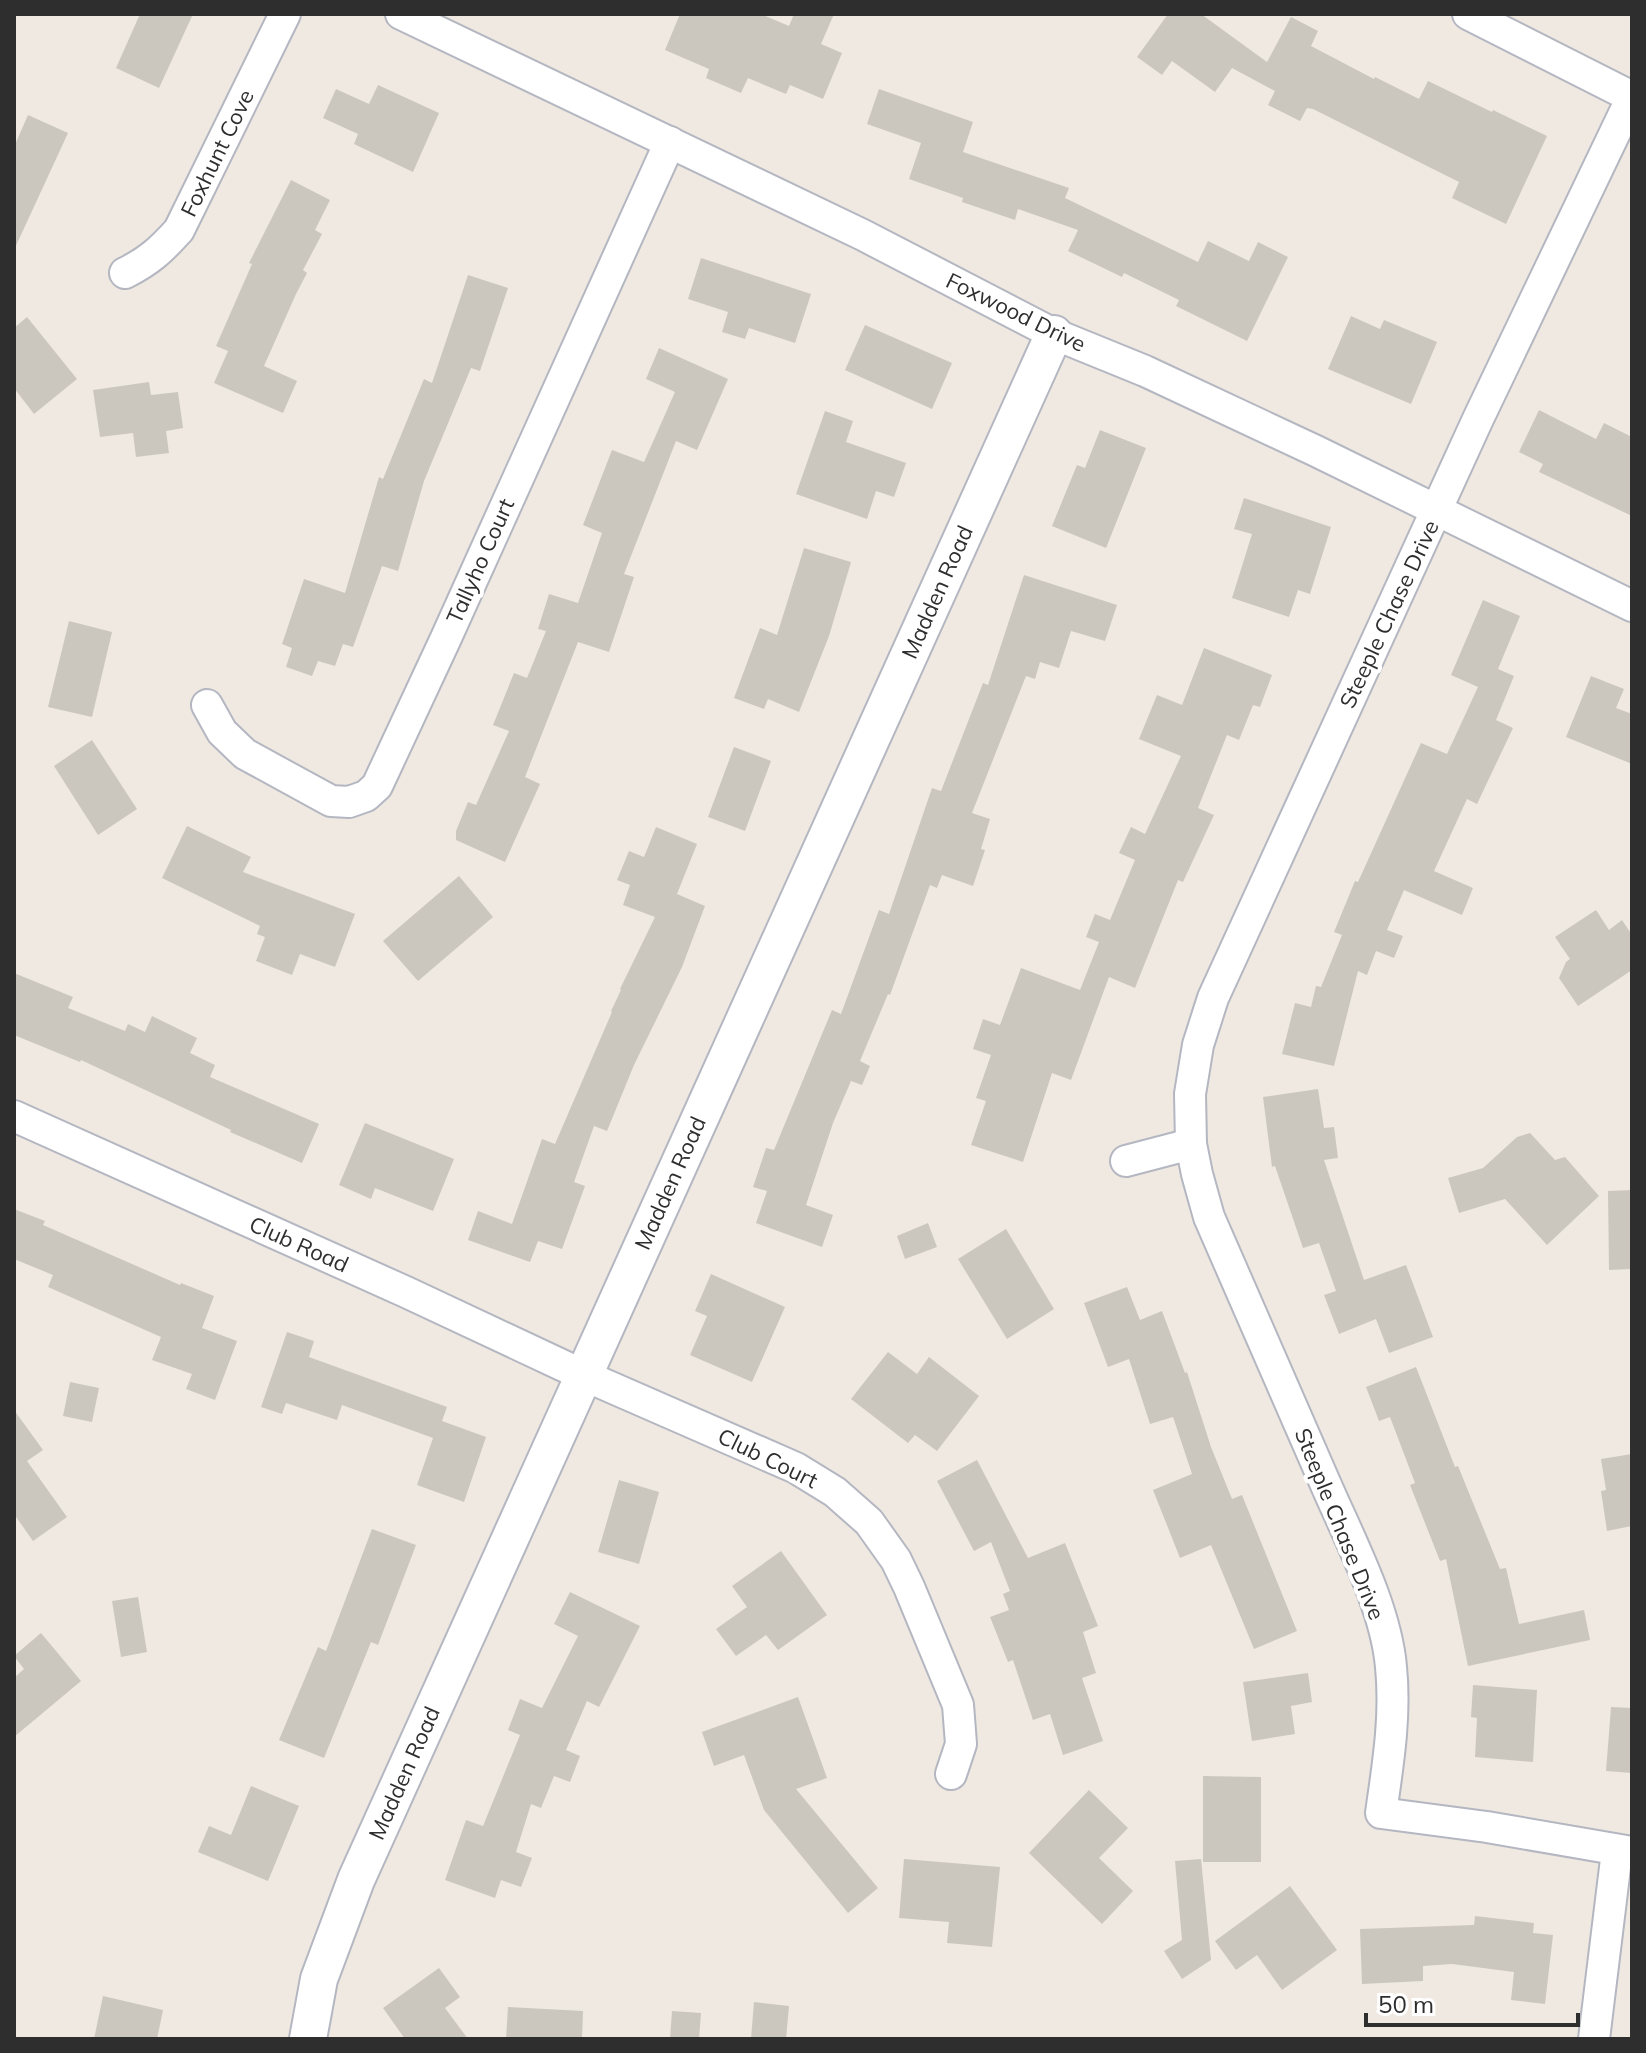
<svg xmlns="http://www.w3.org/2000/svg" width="1646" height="2053" viewBox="0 0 1646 2053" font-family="Mulish,sans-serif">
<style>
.building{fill:#cbc7bf}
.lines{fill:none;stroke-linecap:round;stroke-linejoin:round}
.minor-casing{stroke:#b4b7c1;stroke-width:34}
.tertiary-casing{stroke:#b4b7c1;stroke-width:40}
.minor{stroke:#fff;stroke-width:30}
.tertiary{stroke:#fff;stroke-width:36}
.labels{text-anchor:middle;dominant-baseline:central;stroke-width:8;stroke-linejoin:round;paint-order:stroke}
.street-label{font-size:22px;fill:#2e2e2e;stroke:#fff}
</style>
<rect width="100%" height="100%" fill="#efe9e1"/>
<g class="building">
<path d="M 140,14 L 193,14 L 159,88 L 116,68 Z"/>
<path d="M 680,14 L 761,14 L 789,26 L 794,14 L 834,14 L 821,44 L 842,53 L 823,99 L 790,85 L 786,94 L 748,78 L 741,93 L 706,78 L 709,69 L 665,50 Z"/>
<path d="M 1168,14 L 1201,14 L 1267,62 L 1291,17 L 1318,31 L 1311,46 L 1374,79 L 1375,77 L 1419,99 L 1428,81 L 1492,112 L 1493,110 L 1547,136 L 1506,224 L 1452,198 L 1459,182 L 1313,109 L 1307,108 L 1300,121 L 1268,105 L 1275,91 L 1232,68 L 1215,92 L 1172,61 L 1162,75 L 1137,57 Z"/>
<path d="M 378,85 L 439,113 L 413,172 L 354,144 L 358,134 L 323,118 L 336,89 L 369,104 Z"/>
<path d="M 879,89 L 973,122 L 963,152 L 1069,188 L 1065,198 L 1198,262 L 1208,241 L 1249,261 L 1258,242 L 1288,257 L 1247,341 L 1176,306 L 1179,300 L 1124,273 L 1122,277 L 1068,251 L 1078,230 L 1018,209 L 1015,220 L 962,202 L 963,198 L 909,179 L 921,143 L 867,124 Z"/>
<path d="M 28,115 L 68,133 L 14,250 L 14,147 Z"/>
<path d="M 291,180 L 330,200 L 315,230 L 322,234 L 303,270 L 307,273 L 296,294 L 264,366 L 297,381 L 283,413 L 214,383 L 228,351 L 216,346 L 252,264 L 249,263 Z"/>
<path d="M 701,258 L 811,294 L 795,343 L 749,328 L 745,339 L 722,332 L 728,312 L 688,299 Z"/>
<path d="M 468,275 L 508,288 L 480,371 L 471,368 L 424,481 L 398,571 L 382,566 L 353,647 L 343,644 L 335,666 L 318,661 L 312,676 L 286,667 L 292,648 L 282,644 L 304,579 L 345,593 L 379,477 L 383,479 L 424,379 L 432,383 Z"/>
<path d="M 1351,316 L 1380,329 L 1384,320 L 1437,342 L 1411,404 L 1328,369 Z"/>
<path d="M 27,317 L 77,379 L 34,414 L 14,388 L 14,328 Z"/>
<path d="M 865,325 L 952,363 L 932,409 L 845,370 Z"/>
<path d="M 659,348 L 728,379 L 697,450 L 676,441 L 624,574 L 634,577 L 609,652 L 578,642 L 525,777 L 540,784 L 505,862 L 456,840 L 456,831 L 468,802 L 476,805 L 509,731 L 493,725 L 514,673 L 527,678 L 546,631 L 538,629 L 549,594 L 578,603 L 602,533 L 583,525 L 612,450 L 644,462 L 675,392 L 646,379 Z"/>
<path d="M 149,382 L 151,395 L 178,392 L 183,428 L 166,431 L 169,453 L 136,457 L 133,433 L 100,437 L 93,390 Z"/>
<path d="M 1539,410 L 1596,439 L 1604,423 L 1632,437 L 1632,516 L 1539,472 L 1543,464 L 1519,452 Z"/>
<path d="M 825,411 L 853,421 L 846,442 L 906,463 L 894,497 L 876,491 L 867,519 L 796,494 Z"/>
<path d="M 1100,430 L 1146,448 L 1106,548 L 1052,526 L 1077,465 L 1085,468 Z"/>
<path d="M 1244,498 L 1331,527 L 1310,594 L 1298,590 L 1289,617 L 1232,598 L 1252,534 L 1234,529 Z"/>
<path d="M 804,548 L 851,562 L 829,636 L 799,712 L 768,699 L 764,709 L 734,698 L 760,628 L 777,635 Z"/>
<path d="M 1024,575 L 1117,605 L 1105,641 L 1071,631 L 1059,668 L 1040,662 L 1035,679 L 1026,676 L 972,813 L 990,819 L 981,849 L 985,850 L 973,886 L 942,875 L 937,888 L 930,885 L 890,995 L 888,994 L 860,1061 L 870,1066 L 862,1085 L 851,1081 L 833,1123 L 806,1205 L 833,1215 L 822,1247 L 756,1223 L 767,1191 L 753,1187 L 766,1148 L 774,1150 L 832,1010 L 841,1014 L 879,910 L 889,914 L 932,788 L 941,791 L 983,683 L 988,685 Z"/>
<path d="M 1483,600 L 1520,616 L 1498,669 L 1514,676 L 1496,720 L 1513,728 L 1477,804 L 1467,799 L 1434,871 L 1473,888 L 1462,915 L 1404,890 L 1387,930 L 1403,936 L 1394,958 L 1376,951 L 1367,975 L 1358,971 L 1334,1066 L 1282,1054 L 1295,1003 L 1311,1007 L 1316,986 L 1321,987 L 1342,935 L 1334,932 L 1355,881 L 1358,882 L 1421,743 L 1447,754 L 1478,687 L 1451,675 Z"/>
<path d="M 69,621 L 112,632 L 92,717 L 48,707 Z"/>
<path d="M 1204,648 L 1272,675 L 1260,707 L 1253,705 L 1239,740 L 1227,735 L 1198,808 L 1214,815 L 1183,882 L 1178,880 L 1135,988 L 1109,977 L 1071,1080 L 1052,1073 L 1023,1162 L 971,1145 L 986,1101 L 976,1098 L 991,1055 L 973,1049 L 983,1019 L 1000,1025 L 1021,968 L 1080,990 L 1099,942 L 1086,937 L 1095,914 L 1110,920 L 1135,860 L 1119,853 L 1131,827 L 1145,834 L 1181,756 L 1139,739 L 1157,695 L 1182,705 Z"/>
<path d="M 1591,676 L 1624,689 L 1616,708 L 1632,714 L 1632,764 L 1566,737 Z"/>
<path d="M 92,740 L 137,809 L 98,835 L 54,766 Z"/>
<path d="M 734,747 L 771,761 L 745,831 L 708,817 Z"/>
<path d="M 187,826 L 251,857 L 243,872 L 355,914 L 335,967 L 300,954 L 292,975 L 256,961 L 265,937 L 257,934 L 260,926 L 162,878 Z"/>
<path d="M 656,827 L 697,844 L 677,894 L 705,906 L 682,967 L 634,1065 L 607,1131 L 594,1126 L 574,1182 L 585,1186 L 562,1249 L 538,1241 L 530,1262 L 468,1240 L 478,1211 L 512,1224 L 542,1139 L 555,1144 L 612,1012 L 611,1011 L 621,990 L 620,989 L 655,917 L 623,905 L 630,885 L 617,880 L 629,851 L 644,857 Z"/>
<path d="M 459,876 L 493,917 L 418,981 L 383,941 Z"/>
<path d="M 1596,910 L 1609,930 L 1622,920 L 1632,935 L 1632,970 L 1578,1006 L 1559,978 L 1566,962 L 1570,959 L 1555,937 Z"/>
<path d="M 14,973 L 73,997 L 68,1008 L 125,1031 L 128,1024 L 145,1032 L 152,1016 L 197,1038 L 190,1053 L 215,1065 L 210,1077 L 319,1124 L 302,1163 L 230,1132 L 231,1130 L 81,1060 L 80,1062 L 14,1035 Z"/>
<path d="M 1318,1089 L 1324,1128 L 1334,1127 L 1338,1158 L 1324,1160 L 1364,1280 L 1406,1265 L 1433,1337 L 1389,1353 L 1376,1319 L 1339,1334 L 1324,1295 L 1336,1291 L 1319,1243 L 1303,1248 L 1275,1166 L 1272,1167 L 1263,1097 Z"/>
<path d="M 365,1123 L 454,1159 L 433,1211 L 375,1188 L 371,1199 L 339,1185 Z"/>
<path d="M 1530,1133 L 1555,1160 L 1565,1157 L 1599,1196 L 1547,1245 L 1505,1199 L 1459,1213 L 1448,1178 L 1483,1168 L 1517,1137 Z"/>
<path d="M 1632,1190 L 1632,1269 L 1609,1270 L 1608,1191 Z"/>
<path d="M 14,1209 L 45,1221 L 43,1225 L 180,1285 L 181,1283 L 214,1296 L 202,1328 L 237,1341 L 215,1400 L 186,1389 L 192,1374 L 152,1360 L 161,1337 L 48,1287 L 53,1275 L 14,1259 Z"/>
<path d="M 928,1223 L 937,1247 L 905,1259 L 897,1236 Z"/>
<path d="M 1006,1229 L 1054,1309 L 1007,1339 L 958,1259 Z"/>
<path d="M 711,1274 L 785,1307 L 752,1382 L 690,1355 L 707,1316 L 695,1311 Z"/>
<path d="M 1127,1287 L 1140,1320 L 1162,1311 L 1185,1373 L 1187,1372 L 1211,1447 L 1232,1499 L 1242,1495 L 1297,1631 L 1254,1649 L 1211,1545 L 1180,1558 L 1153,1490 L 1192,1474 L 1173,1417 L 1150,1424 L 1129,1359 L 1108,1367 L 1084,1303 Z"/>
<path d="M 287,1332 L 314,1341 L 309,1357 L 447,1407 L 442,1421 L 486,1437 L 464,1502 L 417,1485 L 433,1438 L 342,1405 L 337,1420 L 286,1403 L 282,1414 L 261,1407 Z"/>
<path d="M 888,1352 L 917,1374 L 929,1357 L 979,1396 L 937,1451 L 915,1435 L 908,1443 L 851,1399 Z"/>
<path d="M 1416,1367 L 1455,1467 L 1458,1466 L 1500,1569 L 1506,1568 L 1519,1624 L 1584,1610 L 1590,1640 L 1468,1666 L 1446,1559 L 1440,1561 L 1410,1485 L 1415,1483 L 1390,1417 L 1379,1421 L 1366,1387 Z"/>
<path d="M 70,1382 L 99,1388 L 92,1422 L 63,1416 Z"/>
<path d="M 14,1410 L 43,1450 L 27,1461 L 67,1517 L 33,1541 L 14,1514 Z"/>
<path d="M 1632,1454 L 1632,1526 L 1607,1531 L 1601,1491 L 1606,1490 L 1601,1459 Z"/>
<path d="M 977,1460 L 1028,1558 L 1065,1543 L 1098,1626 L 1083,1632 L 1096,1673 L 1082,1678 L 1103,1741 L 1063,1755 L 1050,1714 L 1033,1720 L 1013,1660 L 1008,1662 L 990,1617 L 1009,1610 L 1003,1594 L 1010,1591 L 991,1542 L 974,1551 L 937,1481 Z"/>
<path d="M 619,1480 L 659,1492 L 639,1564 L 598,1552 Z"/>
<path d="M 372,1529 L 416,1545 L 378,1645 L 371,1642 L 324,1758 L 279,1740 L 318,1647 L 326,1651 Z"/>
<path d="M 781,1551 L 827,1615 L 778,1650 L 766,1635 L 736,1656 L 716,1629 L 747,1607 L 732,1586 Z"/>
<path d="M 570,1592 L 640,1626 L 599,1707 L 587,1701 L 566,1750 L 580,1756 L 570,1782 L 554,1776 L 541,1808 L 531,1804 L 516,1852 L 532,1858 L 521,1887 L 501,1880 L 495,1898 L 445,1880 L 466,1820 L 483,1826 L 520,1735 L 508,1730 L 520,1699 L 542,1708 L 578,1636 L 554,1624 Z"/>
<path d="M 138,1597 L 147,1652 L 121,1657 L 112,1601 Z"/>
<path d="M 41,1633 L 81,1681 L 14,1737 L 14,1678 L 24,1669 L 14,1656 Z"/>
<path d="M 1308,1673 L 1312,1702 L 1291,1706 L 1295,1734 L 1252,1741 L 1243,1682 Z"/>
<path d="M 1473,1685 L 1537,1690 L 1533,1762 L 1475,1757 L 1477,1718 L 1471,1717 Z"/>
<path d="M 798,1697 L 827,1778 L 796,1789 L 878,1888 L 848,1913 L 764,1810 L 744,1755 L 714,1766 L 702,1732 Z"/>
<path d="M 1611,1707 L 1632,1708 L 1632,1773 L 1606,1771 Z"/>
<path d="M 1203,1776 L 1261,1777 L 1261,1862 L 1203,1862 Z"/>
<path d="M 251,1786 L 299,1806 L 268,1881 L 198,1852 L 209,1826 L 231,1835 Z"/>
<path d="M 1089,1790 L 1128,1828 L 1099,1858 L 1133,1891 L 1102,1924 L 1029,1853 Z"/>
<path d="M 904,1859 L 1000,1867 L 992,1947 L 947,1943 L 949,1922 L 899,1918 Z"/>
<path d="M 1201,1859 L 1211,1960 L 1182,1979 L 1164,1951 L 1182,1940 L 1175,1861 Z"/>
<path d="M 1290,1886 L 1337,1950 L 1282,1990 L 1257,1955 L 1236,1970 L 1215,1941 Z"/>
<path d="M 1475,1916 L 1534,1923 L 1533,1933 L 1553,1935 L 1545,2004 L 1511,2000 L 1514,1972 L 1452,1964 L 1423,1966 L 1423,1981 L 1362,1984 L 1360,1929 L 1474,1925 Z"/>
<path d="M 439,1968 L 460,1997 L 445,2008 L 468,2039 L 405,2039 L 383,2008 Z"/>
<path d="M 103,1996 L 163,2010 L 157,2039 L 94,2039 Z"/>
<path d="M 754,2002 L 789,2006 L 786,2039 L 751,2039 Z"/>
<path d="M 508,2007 L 583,2011 L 582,2039 L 506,2039 Z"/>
<path d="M 672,2011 L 701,2013 L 699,2039 L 670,2039 Z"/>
</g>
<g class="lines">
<g class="minor-casing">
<g id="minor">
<path d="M 401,14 L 863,235 L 1054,334 L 1145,371 L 1316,451 L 1632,606"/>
<path d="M 1468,14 L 1632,97 L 1478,419 L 1213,998 L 1198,1045 L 1190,1094 L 1191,1144 L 1197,1174 L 1209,1217 C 1248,1307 1287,1396 1326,1485 C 1350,1540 1386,1608 1391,1667 C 1396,1716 1388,1764 1381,1813 L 1487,1827 L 1632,1852"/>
<path d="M 125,273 C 149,261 161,250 179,230 L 285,14"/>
<path d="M 207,705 L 222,732 L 245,754 L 331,801 L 349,802 L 366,796 L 377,786 L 446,638 L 670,142"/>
<path d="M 14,1116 L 406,1292 L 583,1375 L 796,1468 L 835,1492 L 869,1522 L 896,1560 L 909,1587 L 958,1705 L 961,1744 L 951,1774"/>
<path d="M 1126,1161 L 1191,1144"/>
<path d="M 1594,2039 L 1617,1851"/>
</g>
</g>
<g class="tertiary-casing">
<path id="tertiary" d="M 308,2039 L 319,1979 L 356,1880 L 1054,334"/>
</g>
<use href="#minor" class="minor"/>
<use href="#tertiary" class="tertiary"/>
</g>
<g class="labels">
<g class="street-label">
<text transform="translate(217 153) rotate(-64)">Foxhunt Cove</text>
<text transform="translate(1016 312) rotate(26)">Foxwood Drive</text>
<text transform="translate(480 561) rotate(-66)">Tallyho Court</text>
<text transform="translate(937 592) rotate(-66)">Madden Road</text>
<text transform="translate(1389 614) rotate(-65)">Steeple Chase Drive</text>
<text transform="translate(670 1183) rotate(-66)">Madden Road</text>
<text transform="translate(299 1244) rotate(24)">Club Road</text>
<text transform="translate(768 1458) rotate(26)">Club Court</text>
<text transform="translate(1340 1524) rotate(68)">Steeple Chase Drive</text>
<text transform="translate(404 1773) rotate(-66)">Madden Road</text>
</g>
</g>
<rect width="1646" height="2053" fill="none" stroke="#2e2e2e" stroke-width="32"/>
<path d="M1366 2013v12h212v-12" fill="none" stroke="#2e2e2e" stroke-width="4"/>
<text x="1378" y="2013" font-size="24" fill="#2e2e2e" stroke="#ffffff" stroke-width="6" paint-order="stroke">50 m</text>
</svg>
